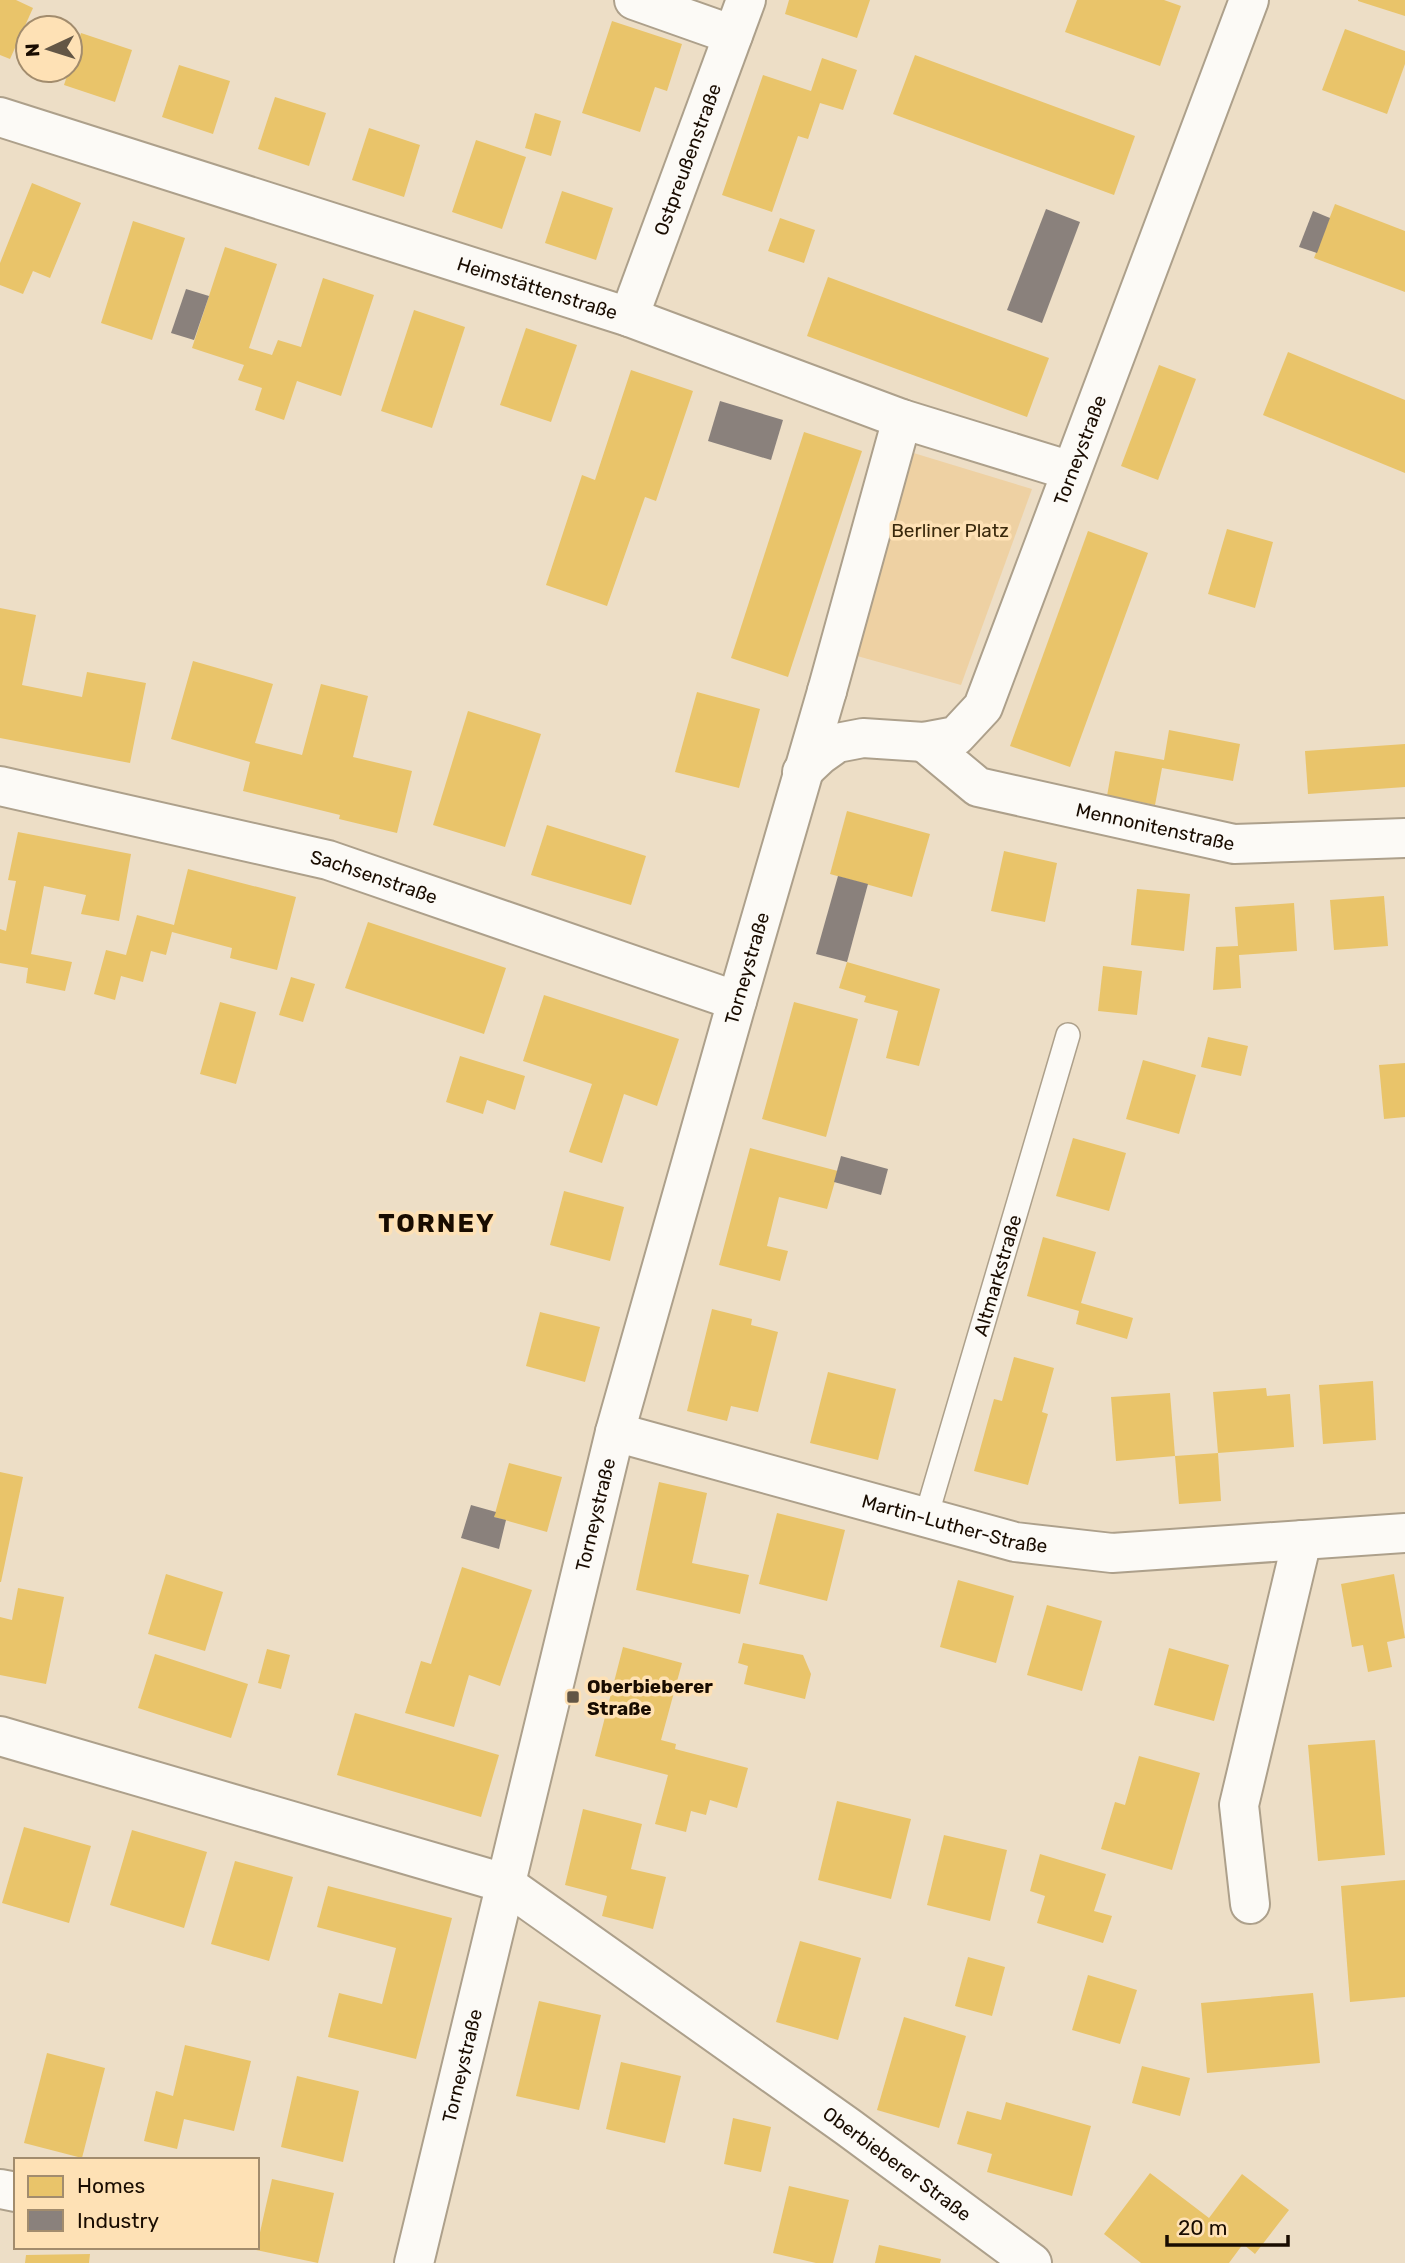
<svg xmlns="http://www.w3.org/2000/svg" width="1405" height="2263" viewBox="0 0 1405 2263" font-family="Rubik,sans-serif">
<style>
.green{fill:#eed1a3}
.homes{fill:#e9c46a}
.industry{fill:#8a817c}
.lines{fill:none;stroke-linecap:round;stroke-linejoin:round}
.service-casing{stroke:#ada08b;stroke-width:26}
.minor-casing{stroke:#ada08b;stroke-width:42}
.tertiary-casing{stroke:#ada08b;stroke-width:42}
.service{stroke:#fcfaf6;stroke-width:23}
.minor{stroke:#fcfaf6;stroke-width:38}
.tertiary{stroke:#fcfaf6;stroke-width:38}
.poi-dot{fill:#635645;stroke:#fee1b5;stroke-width:2.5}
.labels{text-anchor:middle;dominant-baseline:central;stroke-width:7;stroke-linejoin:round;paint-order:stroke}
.street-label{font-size:19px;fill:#190c00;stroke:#fee1b5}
.park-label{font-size:19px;fill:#3a290c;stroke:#fee1b5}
.poi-label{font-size:19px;font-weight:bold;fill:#190c00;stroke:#fee1b5;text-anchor:start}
.district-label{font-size:26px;font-weight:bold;letter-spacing:2px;fill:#190c00;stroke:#fee1b5}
</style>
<rect width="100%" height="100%" fill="#eddec6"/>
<path class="green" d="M 907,451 L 1032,489 L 961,685 L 850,654 Z"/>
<g class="homes">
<path d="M 0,0 L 16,0 L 33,8 L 10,59 L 0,55 Z"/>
<path d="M 789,0 L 870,0 L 857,38 L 785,14 Z"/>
<path d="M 1077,0 L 1164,0 L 1181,6 L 1160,66 L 1065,32 Z"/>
<path d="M 1358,0 L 1405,0 L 1405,16 L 1358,1 Z"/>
<path d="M 612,21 L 682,44 L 667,91 L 655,87 L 640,132 L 582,113 Z"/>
<path d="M 1345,29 L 1405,51 L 1405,64 L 1387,114 L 1322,90 Z"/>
<path d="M 81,33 L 132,50 L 115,102 L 64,85 Z"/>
<path d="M 915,55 L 1135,136 L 1114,195 L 893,114 Z"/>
<path d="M 822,58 L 857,70 L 843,110 L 820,103 L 808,139 L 798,136 L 772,212 L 722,195 L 763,75 L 811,91 Z"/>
<path d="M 179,65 L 230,81 L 213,134 L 162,117 Z"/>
<path d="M 275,97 L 326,113 L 309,166 L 258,149 Z"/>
<path d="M 535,113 L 561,121 L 551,156 L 525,148 Z"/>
<path d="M 369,128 L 420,145 L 404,197 L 352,180 Z"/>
<path d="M 476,140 L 526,157 L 502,229 L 452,212 Z"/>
<path d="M 32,183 L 81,203 L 50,278 L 33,271 L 23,294 L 0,285 L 0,263 Z"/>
<path d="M 562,191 L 613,208 L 596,260 L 545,243 Z"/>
<path d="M 1335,204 L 1405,231 L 1405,292 L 1314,258 Z"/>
<path d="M 780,218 L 815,230 L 804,263 L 768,251 Z"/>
<path d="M 133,221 L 185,238 L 152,340 L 101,323 Z"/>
<path d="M 225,247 L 277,264 L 249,348 L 272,355 L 278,340 L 301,347 L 323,278 L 374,295 L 341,396 L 297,381 L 284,420 L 255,410 L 262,388 L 238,380 L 244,365 L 192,348 Z"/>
<path d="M 828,277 L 1049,358 L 1027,417 L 807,336 Z"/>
<path d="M 414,310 L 465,327 L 432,428 L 381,411 Z"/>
<path d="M 526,328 L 577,345 L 551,422 L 500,405 Z"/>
<path d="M 1288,352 L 1405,400 L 1405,473 L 1263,415 Z"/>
<path d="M 1159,365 L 1196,379 L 1158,480 L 1121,466 Z"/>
<path d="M 631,370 L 693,391 L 656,501 L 645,497 L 607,606 L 546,585 L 582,475 L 595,480 Z"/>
<path d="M 804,432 L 862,451 L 788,677 L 731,658 Z"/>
<path d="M 1227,529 L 1273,542 L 1255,608 L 1208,594 Z"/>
<path d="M 1088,531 L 1148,553 L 1070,767 L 1010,746 Z"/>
<path d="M 0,608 L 36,615 L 22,685 L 82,697 L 87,672 L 146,683 L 130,763 L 0,738 Z"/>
<path d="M 193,661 L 273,684 L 255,743 L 302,755 L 321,684 L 368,696 L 353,757 L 412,771 L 397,833 L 339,819 L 340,815 L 243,791 L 250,762 L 171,739 Z"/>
<path d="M 697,692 L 760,709 L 739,788 L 675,772 Z"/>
<path d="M 468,711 L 541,734 L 505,847 L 433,825 Z"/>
<path d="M 1169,730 L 1240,744 L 1233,781 L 1162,768 L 1155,805 L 1107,796 L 1115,751 L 1164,760 Z"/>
<path d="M 1405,744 L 1405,787 L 1308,794 L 1305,751 Z"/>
<path d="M 847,811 L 930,834 L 912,897 L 830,874 Z"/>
<path d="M 547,825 L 646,856 L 631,905 L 531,875 Z"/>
<path d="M 18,832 L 131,854 L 119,921 L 81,914 L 86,895 L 44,886 L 31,954 L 72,962 L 65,991 L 26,983 L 28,968 L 0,963 L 0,929 L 6,931 L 16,881 L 8,880 Z"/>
<path d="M 1004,851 L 1057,863 L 1045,922 L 991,911 Z"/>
<path d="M 188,869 L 296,897 L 277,970 L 230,958 L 232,948 L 172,932 L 166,955 L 151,951 L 143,982 L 121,976 L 115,1000 L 94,994 L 106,950 L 126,955 L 137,915 L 174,925 Z"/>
<path d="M 1137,889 L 1190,894 L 1184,951 L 1131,945 Z"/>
<path d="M 1384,896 L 1388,946 L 1334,950 L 1330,900 Z"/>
<path d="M 1294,903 L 1297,951 L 1239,955 L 1241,988 L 1213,990 L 1216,947 L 1238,946 L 1235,907 Z"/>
<path d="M 368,922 L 506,968 L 484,1034 L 345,988 Z"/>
<path d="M 847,962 L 940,989 L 919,1066 L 886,1058 L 898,1011 L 864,1002 L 866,996 L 839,988 Z"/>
<path d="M 1103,966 L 1142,971 L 1137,1015 L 1098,1011 Z"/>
<path d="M 291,977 L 315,984 L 303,1022 L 279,1015 Z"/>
<path d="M 544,995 L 679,1039 L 657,1106 L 624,1094 L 602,1163 L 569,1152 L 592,1084 L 523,1061 Z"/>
<path d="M 220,1002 L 256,1012 L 236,1084 L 200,1074 Z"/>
<path d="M 794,1002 L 858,1019 L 826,1137 L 762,1119 Z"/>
<path d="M 1208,1037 L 1248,1046 L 1241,1076 L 1201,1067 Z"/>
<path d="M 460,1056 L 525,1076 L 515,1110 L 487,1100 L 483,1114 L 446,1102 Z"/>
<path d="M 1143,1060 L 1196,1075 L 1179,1134 L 1126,1119 Z"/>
<path d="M 1405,1063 L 1405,1117 L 1384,1119 L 1379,1065 Z"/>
<path d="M 1073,1138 L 1126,1153 L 1109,1211 L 1056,1196 Z"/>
<path d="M 750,1148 L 838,1171 L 827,1209 L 779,1197 L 767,1246 L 788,1251 L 780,1281 L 719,1265 Z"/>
<path d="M 564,1191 L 624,1207 L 610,1261 L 550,1245 Z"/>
<path d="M 1043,1237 L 1096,1252 L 1081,1303 L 1133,1318 L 1127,1339 L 1076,1324 L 1079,1311 L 1027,1296 Z"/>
<path d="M 712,1309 L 752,1319 L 751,1325 L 778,1332 L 758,1412 L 731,1406 L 727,1421 L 687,1411 Z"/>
<path d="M 540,1312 L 600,1327 L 585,1382 L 526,1366 Z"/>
<path d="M 1014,1357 L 1054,1368 L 1042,1412 L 1048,1414 L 1028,1485 L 974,1471 L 994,1399 L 1002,1401 Z"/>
<path d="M 828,1372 L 896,1389 L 878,1460 L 810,1443 Z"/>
<path d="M 1373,1381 L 1376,1440 L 1323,1444 L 1319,1385 Z"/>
<path d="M 1266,1388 L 1267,1396 L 1290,1394 L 1294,1447 L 1218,1453 L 1213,1392 Z"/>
<path d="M 1170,1393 L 1175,1456 L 1116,1461 L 1111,1397 Z"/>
<path d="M 1218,1453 L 1221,1501 L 1179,1504 L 1175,1456 Z"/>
<path d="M 509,1463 L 562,1477 L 547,1532 L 494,1517 Z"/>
<path d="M 0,1472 L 23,1477 L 1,1582 L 0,1582 Z"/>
<path d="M 659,1482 L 707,1493 L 692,1563 L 749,1575 L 740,1614 L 636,1590 Z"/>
<path d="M 777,1513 L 845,1530 L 827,1601 L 759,1584 Z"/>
<path d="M 462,1567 L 532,1590 L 500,1686 L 469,1675 L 454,1727 L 405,1713 L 421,1661 L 431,1664 Z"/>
<path d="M 166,1574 L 223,1592 L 205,1651 L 148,1634 Z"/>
<path d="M 1394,1574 L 1405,1638 L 1387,1642 L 1392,1667 L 1368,1672 L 1363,1645 L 1352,1647 L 1341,1584 Z"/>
<path d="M 958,1580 L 1014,1596 L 996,1663 L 940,1647 Z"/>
<path d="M 18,1588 L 64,1597 L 46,1684 L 0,1675 L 0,1617 L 12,1620 Z"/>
<path d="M 1047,1605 L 1102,1621 L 1082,1691 L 1027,1675 Z"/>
<path d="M 743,1643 L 803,1655 L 811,1674 L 805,1699 L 744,1684 L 748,1666 L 738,1663 Z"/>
<path d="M 623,1647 L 682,1663 L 661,1740 L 676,1744 L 675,1749 L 748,1768 L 737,1808 L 710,1800 L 706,1815 L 691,1811 L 686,1832 L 655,1824 L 668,1775 L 595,1756 Z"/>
<path d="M 1169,1648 L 1229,1665 L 1214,1721 L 1154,1705 Z"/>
<path d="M 267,1649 L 290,1655 L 281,1689 L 258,1683 Z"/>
<path d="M 155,1654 L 248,1684 L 231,1738 L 138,1708 Z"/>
<path d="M 355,1713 L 499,1755 L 481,1817 L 337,1775 Z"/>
<path d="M 1375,1740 L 1385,1855 L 1318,1861 L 1308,1745 Z"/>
<path d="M 1139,1756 L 1200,1773 L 1172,1870 L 1101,1849 L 1115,1802 L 1125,1805 Z"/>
<path d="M 837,1801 L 911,1819 L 891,1899 L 818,1880 Z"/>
<path d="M 583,1809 L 642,1824 L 631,1869 L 666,1877 L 653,1929 L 602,1916 L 607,1896 L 565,1885 Z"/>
<path d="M 24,1827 L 91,1846 L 69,1923 L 2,1903 Z"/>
<path d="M 132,1830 L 207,1852 L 184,1928 L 110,1905 Z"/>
<path d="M 944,1835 L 1007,1850 L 990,1921 L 927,1905 Z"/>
<path d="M 1040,1854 L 1106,1874 L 1094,1911 L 1112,1916 L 1103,1943 L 1037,1923 L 1045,1896 L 1030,1891 Z"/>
<path d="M 235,1861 L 293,1877 L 269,1961 L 211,1944 Z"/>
<path d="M 1405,1880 L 1405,1997 L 1350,2002 L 1341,1886 Z"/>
<path d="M 328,1886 L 452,1918 L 416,2059 L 328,2037 L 339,1993 L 382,2004 L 396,1948 L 317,1927 Z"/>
<path d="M 800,1941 L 861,1958 L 838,2040 L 776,2022 Z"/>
<path d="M 968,1957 L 1005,1967 L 992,2016 L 955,2006 Z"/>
<path d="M 1088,1975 L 1137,1990 L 1120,2044 L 1072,2030 Z"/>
<path d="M 1313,1993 L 1320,2063 L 1207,2073 L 1201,2003 Z"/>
<path d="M 539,2001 L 601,2015 L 579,2110 L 516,2096 Z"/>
<path d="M 904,2017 L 966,2036 L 939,2128 L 877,2110 Z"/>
<path d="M 185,2045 L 251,2061 L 234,2131 L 184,2119 L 177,2149 L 144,2141 L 156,2091 L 173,2096 Z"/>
<path d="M 47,2053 L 105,2068 L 82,2158 L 24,2143 Z"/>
<path d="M 621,2062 L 681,2076 L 665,2143 L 606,2129 Z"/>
<path d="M 1142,2066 L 1190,2078 L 1180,2116 L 1132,2103 Z"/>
<path d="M 297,2076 L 359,2091 L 343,2162 L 281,2147 Z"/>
<path d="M 1006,2102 L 1091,2126 L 1072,2196 L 987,2172 L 992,2154 L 957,2144 L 967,2111 L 1001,2120 Z"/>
<path d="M 733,2118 L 771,2127 L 761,2172 L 724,2164 Z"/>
<path d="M 1150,2173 L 1209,2218 L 1242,2174 L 1289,2210 L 1255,2254 L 1243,2244 L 1229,2263 L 1141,2263 L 1104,2234 Z"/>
<path d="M 272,2179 L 334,2193 L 318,2263 L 256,2250 Z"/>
<path d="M 789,2186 L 849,2200 L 833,2263 L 816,2263 L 773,2253 Z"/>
<path d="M 879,2245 L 941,2259 L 940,2263 L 875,2263 Z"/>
<path d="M 90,2254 L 89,2263 L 25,2263 L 26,2255 Z"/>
</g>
<g class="industry">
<path d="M 1046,209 L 1080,222 L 1042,323 L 1007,310 Z"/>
<path d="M 1313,211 L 1330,218 L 1317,253 L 1299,247 Z"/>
<path d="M 186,289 L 209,296 L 194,340 L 171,333 Z"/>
<path d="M 720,401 L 783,420 L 771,460 L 708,441 Z"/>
<path d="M 838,876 L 868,884 L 847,962 L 816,954 Z"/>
<path d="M 841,1156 L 888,1169 L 881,1195 L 834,1182 Z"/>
<path d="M 471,1505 L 496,1512 L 494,1517 L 506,1520 L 499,1549 L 461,1538 Z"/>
</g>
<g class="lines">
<g class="service-casing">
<g id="service">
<path id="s1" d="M 926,1517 L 1068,1035"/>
</g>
</g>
<g class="minor-casing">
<g id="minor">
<path d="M 634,0 L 733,35"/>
<path id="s2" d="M 0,117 L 629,317 L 902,419 L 1071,471"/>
<path id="s3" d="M 629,317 L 746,0"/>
<path d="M 827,691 L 902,419"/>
<path id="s4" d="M 924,742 L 978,787 L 1234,844 L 1405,838"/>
<path id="s5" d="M 0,786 L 328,860 L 737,1001"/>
<path id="s6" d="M 615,1432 L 1015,1542 L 1112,1553 L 1405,1533"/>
<path id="s7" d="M 0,1736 L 504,1883 L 848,2127 L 1032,2263"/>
<path d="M 1250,1904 L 1239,1805 L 1302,1540"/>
<path d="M 0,2189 L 16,2192"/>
</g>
</g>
<g class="tertiary-casing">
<g id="tertiary">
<path id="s8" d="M 802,772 L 820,755 L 837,743 L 863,738 L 924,742 L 956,736 L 983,707 L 1249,0"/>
<path id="s9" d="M 414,2263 L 615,1432 L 737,1001 L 827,691"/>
</g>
</g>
<use href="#service" class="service"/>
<use href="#minor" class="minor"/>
<use href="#tertiary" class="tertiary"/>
</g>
<rect class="poi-dot" x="566" y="1690" width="14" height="14" rx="3.5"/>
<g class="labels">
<g class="street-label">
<text stroke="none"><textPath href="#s3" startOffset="168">Ostpreußenstraße</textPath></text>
<text stroke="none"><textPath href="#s2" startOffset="564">Heimstättenstraße</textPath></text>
<text stroke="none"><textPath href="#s8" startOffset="480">Torneystraße</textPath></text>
<text stroke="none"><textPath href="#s4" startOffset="252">Mennonitenstraße</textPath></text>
<text stroke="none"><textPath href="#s5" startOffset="385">Sachsenstraße</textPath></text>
<text stroke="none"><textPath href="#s9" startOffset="1337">Torneystraße</textPath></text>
<text stroke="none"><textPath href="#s1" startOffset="252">Altmarkstraße</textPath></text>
<text stroke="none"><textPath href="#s9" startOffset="770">Torneystraße</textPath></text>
<text stroke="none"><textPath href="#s6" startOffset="352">Martin-Luther-Straße</textPath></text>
<text stroke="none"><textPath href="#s9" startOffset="203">Torneystraße</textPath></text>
<text stroke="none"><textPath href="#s7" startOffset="1008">Oberbieberer Straße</textPath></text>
</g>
<g class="park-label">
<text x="950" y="530">Berliner Platz</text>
</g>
<g class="poi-label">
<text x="587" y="1686">Oberbieberer<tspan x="587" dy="22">Straße</tspan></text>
</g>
<g class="district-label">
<text x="437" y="1223">TORNEY</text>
</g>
</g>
<rect x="14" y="2158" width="245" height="91" fill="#fee1b5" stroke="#a28c6d" stroke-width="2"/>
<rect x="28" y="2176" width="35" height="21" fill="#e9c46a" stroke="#a28c6d" stroke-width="2"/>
<text x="77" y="2193" font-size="21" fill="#190c00">Homes</text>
<rect x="28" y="2210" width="35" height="21" fill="#8a817c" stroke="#a28c6d" stroke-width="2"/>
<text x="77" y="2228" font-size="21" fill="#190c00">Industry</text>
<g transform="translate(49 49) rotate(266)"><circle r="33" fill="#fee1b5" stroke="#a28c6d" stroke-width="2"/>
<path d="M0-5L12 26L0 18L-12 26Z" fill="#635645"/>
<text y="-10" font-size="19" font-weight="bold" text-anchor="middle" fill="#190c00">N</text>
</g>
<path d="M1167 2235v10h121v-10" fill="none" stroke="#190c00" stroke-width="3.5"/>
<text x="1178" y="2235" font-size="21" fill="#190c00" stroke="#fee1b5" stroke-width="5" paint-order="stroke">20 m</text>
</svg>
